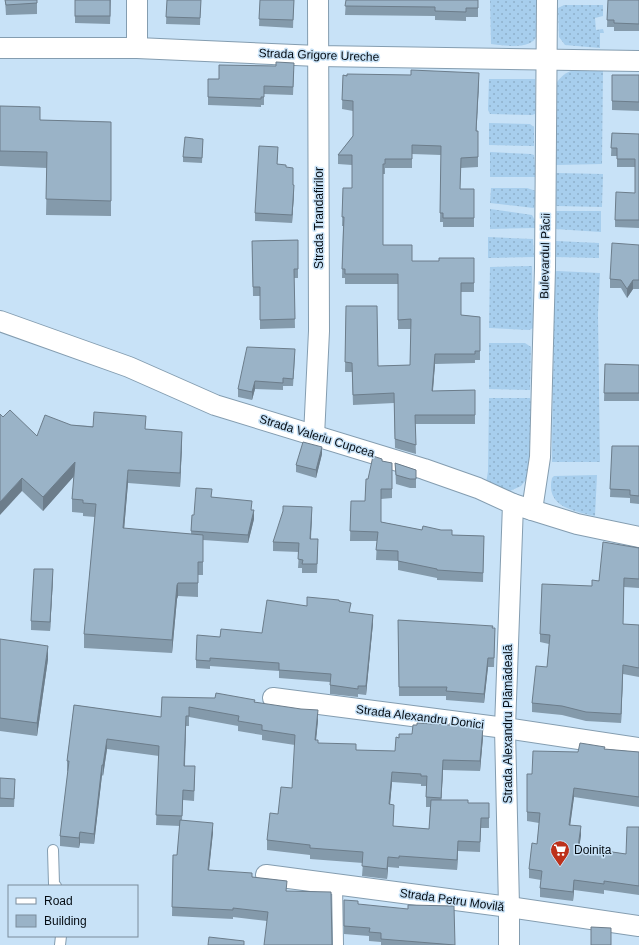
<svg xmlns="http://www.w3.org/2000/svg" width="639" height="945" viewBox="0 0 639 945" font-family="Helvetica,sans-serif">
<style>
.grass{fill:url(#grass-dots)}
.lines{fill:none;stroke-linecap:round;stroke-linejoin:round}
.lane-casing{stroke:#849db0;stroke-width:12}
.street-casing{stroke:#849db0;stroke-width:22}
.lane{stroke:#fff;stroke-width:10}
.street{stroke:#fff;stroke-width:20}
.wall{fill:#849aab;fill-rule:evenodd}
.shaded-wall{fill:#6c7d8b}
.building{fill:#9ab3c7;stroke:#6c7d8b}
.labels{text-anchor:middle;dominant-baseline:central;stroke-width:3;stroke-linejoin:round;paint-order:stroke}
.street-label{font-size:12px;fill:#050c13;stroke:#c8e2f7}
.poi-label{font-size:12px;fill:#050c13;stroke:#c8e2f7;text-anchor:start}
</style>
<defs>
<pattern id="grass-dots" width="8" height="8" patternUnits="userSpaceOnUse"><rect width="8" height="8" fill="#a7ceed"/><path d="M2 2h.1M6 6h.1" fill="none" stroke="#8eb0ca" stroke-width="1.8" stroke-linecap="round"/></pattern>
</defs>
<rect width="100%" height="100%" fill="#c8e2f7"/>
<g class="grass">
<path d="M 490,0 L 536,0 C 536,8 539,28 537,35 C 532,51 503,45 491,44 Z"/>
<path d="M 564,5 L 603,5 L 603,16 L 595,18 L 596,30 L 603,29 L 604,33 L 600,33 L 600,48 L 565,45 L 559,37 L 558,8 Z"/>
<path d="M 578,69 L 603,69 L 602,164 L 556,165 L 557,82 C 563,74 568,71 578,69 Z"/>
<path d="M 489,79 L 535,79 L 535,114 L 532,115 L 490,114 L 488,110 Z"/>
<path d="M 489,123 L 530,124 L 534,127 L 534,146 L 489,145 Z"/>
<path d="M 490,152 L 531,154 L 534,155 L 536,177 L 490,177 Z"/>
<path d="M 556,173 L 603,174 L 602,207 L 556,206 Z"/>
<path d="M 491,188 L 527,188 L 536,191 L 534,208 L 490,203 Z"/>
<path d="M 490,209 L 532,215 L 536,222 L 535,228 L 490,229 Z"/>
<path d="M 556,211 L 601,211 L 601,232 L 555,229 Z"/>
<path d="M 488,237 L 533,239 L 534,257 L 488,258 Z"/>
<path d="M 556,241 L 599,243 L 599,258 L 555,257 Z"/>
<path d="M 532,266 L 533,328 L 529,330 L 489,328 L 490,267 Z"/>
<path d="M 557,271 L 600,273 L 598,314 L 600,462 L 552,462 C 552,399 555,335 554,272 Z"/>
<path d="M 489,343 L 525,343 L 531,347 L 530,390 L 489,389 Z"/>
<path d="M 489,398 L 530,398 L 531,404 L 529,476 L 521,486 L 510,491 L 500,492 L 486,484 L 488,471 Z"/>
<path d="M 597,475 L 595,516 C 574,511 545,507 552,478 L 554,476 Z"/>
</g>
<g class="lines">
<g class="lane-casing">
<g id="lane">
<path d="M 53,850 L 54,884 L 56,886"/>
<path d="M 337,884 L 338,945"/>
<path d="M 60,945 L 61,936"/>
</g>
</g>
<g class="street-casing">
<g id="street">
<path d="M 137,0 L 137,48"/>
<path d="M 0,48 L 137,48 L 318,56 L 639,61"/>
<path d="M 0,321 L 129,367 L 215,405 L 424,469 L 478,488 L 513,504 L 532,510 L 577,524 L 639,537"/>
<path d="M 314,436 L 319,331 L 318,0"/>
<path d="M 532,510 L 540,457 L 545,268 L 547,0"/>
<path d="M 273,698 L 505,728 L 639,748"/>
<path d="M 266,875 L 509,907 L 639,926"/>
<path d="M 509,945 L 509,907 L 505,728 L 513,504"/>
</g>
</g>
<use href="#lane" class="lane"/>
<use href="#street" class="street"/>
</g>
<g class="wall">
<path d="M 5,0 L 37,0 L 37,14 L 6,15 Z"/>
<path d="M 75,0 L 111,0 L 110,24 L 75,23 Z"/>
<path d="M 167,0 L 201,0 L 200,25 L 166,24 Z"/>
<path d="M 260,0 L 294,0 L 293,28 L 259,26 Z"/>
<path d="M 331,0 L 478,0 L 478,17 L 466,17 L 466,21 L 435,20 L 435,16 L 345,15 L 346,0 Z"/>
<path d="M 608,0 L 639,0 L 639,31 L 614,31 L 614,27 L 607,27 Z"/>
<path d="M 294,71 L 293,95 L 264,94 L 264,105 L 261,105 L 261,107 L 208,105 L 208,97 L 219,79 Z"/>
<path d="M 343,75 L 479,82 L 476,131 L 478,131 L 478,167 L 461,168 L 460,189 L 474,189 L 474,227 L 443,227 L 443,222 L 440,222 L 441,155 L 412,154 L 412,168 L 385,168 L 385,174 L 383,174 L 383,245 L 412,261 L 439,261 L 474,258 L 474,292 L 461,292 L 461,315 L 480,317 L 480,360 L 475,360 L 475,363 L 435,364 L 433,391 L 475,390 L 475,424 L 415,424 L 416,454 L 395,448 L 394,403 L 353,405 L 352,372 L 345,372 L 346,306 L 378,366 L 410,365 L 411,329 L 398,329 L 398,284 L 345,284 L 345,278 L 342,278 L 343,226 L 342,226 L 343,188 L 352,188 L 352,165 L 338,164 L 338,155 L 353,136 L 353,111 L 342,109 Z"/>
<path d="M 612,75 L 639,75 L 639,111 L 612,110 Z"/>
<path d="M 0,106 L 40,120 L 111,122 L 111,216 L 46,215 L 47,168 L 0,166 Z"/>
<path d="M 612,133 L 639,134 L 639,228 L 615,227 L 615,220 L 635,193 L 635,167 L 617,167 L 617,156 L 611,156 Z"/>
<path d="M 203,139 L 202,163 L 183,162 L 183,157 Z"/>
<path d="M 278,155 L 277,164 L 286,167 L 294,193 L 292,223 L 255,221 L 255,213 Z"/>
<path d="M 298,240 L 298,278 L 294,278 L 295,328 L 260,329 L 260,296 L 253,296 L 252,241 Z"/>
<path d="M 639,245 L 639,289 L 633,289 L 627,298 L 621,288 L 610,288 L 610,279 Z"/>
<path d="M 295,357 L 293,386 L 283,386 L 283,390 L 255,389 L 252,400 L 238,397 L 238,389 Z"/>
<path d="M 605,364 L 639,365 L 639,401 L 604,401 Z"/>
<path d="M 3,417 L 37,436 L 71,425 L 146,429 L 182,445 L 180,487 L 128,483 L 124,529 L 191,534 L 192,515 L 194,515 L 212,497 L 252,510 L 254,519 L 248,543 L 203,540 L 203,575 L 198,575 L 198,597 L 178,596 L 177,599 L 172,653 L 84,648 L 84,634 L 95,517 L 83,516 L 83,513 L 72,512 L 72,499 L 74,476 L 43,511 L 22,491 Z"/>
<path d="M 612,446 L 639,446 L 639,504 L 630,503 L 630,498 L 610,497 Z"/>
<path d="M 322,454 L 316,478 L 296,472 L 296,465 Z"/>
<path d="M 382,461 L 392,463 L 392,498 L 381,499 L 381,522 L 422,530 L 452,535 L 484,536 L 483,582 L 437,580 L 437,578 L 398,570 L 398,561 L 376,560 L 377,541 L 350,541 L 351,501 L 365,501 L 368,479 Z"/>
<path d="M 395,463 L 416,470 L 416,488 L 410,488 L 396,484 Z"/>
<path d="M 312,516 L 311,539 L 318,548 L 317,573 L 302,573 L 302,568 L 298,568 L 299,552 L 273,551 L 273,542 Z"/>
<path d="M 639,548 L 639,588 L 624,587 L 623,624 L 639,625 L 639,677 L 623,674 L 621,723 L 586,721 L 562,715 L 532,712 L 532,703 L 547,667 L 549,644 L 540,642 L 540,634 L 592,586 Z"/>
<path d="M 53,578 L 50,631 L 31,630 L 31,621 Z"/>
<path d="M 339,601 L 350,613 L 373,623 L 366,695 L 358,694 L 358,697 L 330,694 L 330,682 L 279,678 L 279,671 L 210,666 L 210,669 L 196,668 L 196,660 L 220,637 L 262,633 L 307,606 Z"/>
<path d="M 398,620 L 493,628 L 495,637 L 494,667 L 488,667 L 484,703 L 446,700 L 446,696 L 399,696 Z"/>
<path d="M 0,639 L 48,659 L 37,736 L 0,731 Z"/>
<path d="M 162,697 L 255,702 L 318,720 L 316,740 L 318,743 L 356,750 L 395,751 L 399,738 L 412,734 L 483,737 L 480,771 L 443,770 L 441,800 L 468,803 L 489,803 L 489,828 L 481,828 L 480,852 L 458,851 L 457,870 L 399,866 L 399,868 L 388,867 L 387,879 L 362,876 L 363,863 L 310,859 L 310,855 L 267,850 L 267,840 L 278,814 L 292,788 L 295,745 L 262,740 L 262,735 L 238,731 L 238,726 L 189,717 L 189,726 L 186,726 L 185,766 L 195,776 L 194,801 L 183,800 L 182,820 L 213,832 L 209,870 L 252,877 L 287,881 L 267,921 L 233,917 L 233,919 L 172,916 L 173,855 L 177,855 L 180,826 L 156,825 L 159,756 L 107,749 L 103,776 L 102,775 L 94,844 L 80,843 L 79,848 L 60,846 L 60,836 L 68,771 L 67,771 L 67,761 L 74,705 L 161,717 ZM 392,782 L 421,784 L 421,786 L 426,786 L 426,807 L 430,807 L 429,829 L 393,826 L 390,804 Z"/>
<path d="M 605,749 L 639,752 L 639,807 L 574,797 L 570,825 L 581,835 L 579,847 L 626,854 L 639,827 L 639,895 L 604,890 L 604,894 L 574,890 L 573,901 L 540,897 L 540,888 L 541,880 L 529,878 L 529,869 L 537,844 L 539,823 L 527,821 L 527,774 L 532,774 L 578,752 Z"/>
<path d="M 0,778 L 15,787 L 14,807 L 0,807 Z"/>
<path d="M 344,900 L 358,904 L 455,945 L 381,945 L 381,942 L 369,941 L 369,936 L 344,934 Z"/>
</g>
<g class="shaded-wall">
<path d="M 479,73 L 479,82 L 476,141 L 476,131 Z"/>
<path d="M 294,185 L 294,193 L 292,223 L 292,215 Z"/>
<path d="M 633,280 L 633,289 L 627,298 L 627,289 Z"/>
<path d="M 435,354 L 435,364 L 432,400 L 432,391 Z"/>
<path d="M 255,381 L 255,389 L 252,400 L 252,392 Z"/>
<path d="M 182,432 L 182,445 L 180,487 L 180,473 Z"/>
<path d="M 322,447 L 322,454 L 316,478 L 316,470 Z"/>
<path d="M 75,462 L 75,475 L 43,511 L 43,497 Z"/>
<path d="M 128,470 L 128,483 L 123,542 L 123,528 Z"/>
<path d="M 22,478 L 22,491 L 0,515 L 0,502 Z"/>
<path d="M 312,507 L 312,516 L 310,548 L 310,539 Z"/>
<path d="M 254,510 L 254,519 L 248,543 L 248,535 Z"/>
<path d="M 53,569 L 53,578 L 50,631 L 50,622 Z"/>
<path d="M 178,583 L 178,596 L 177,599 L 172,653 L 172,640 L 177,585 Z"/>
<path d="M 373,615 L 373,623 L 366,695 L 366,686 Z"/>
<path d="M 48,646 L 48,659 L 37,736 L 37,723 Z"/>
<path d="M 488,658 L 488,667 L 484,703 L 484,694 Z"/>
<path d="M 623,665 L 623,674 L 621,723 L 621,714 Z"/>
<path d="M 318,710 L 318,720 L 315,750 L 315,740 Z"/>
<path d="M 186,716 L 186,726 L 184,776 L 184,766 Z"/>
<path d="M 483,727 L 483,737 L 480,771 L 480,761 Z"/>
<path d="M 107,739 L 107,749 L 103,776 L 103,765 Z"/>
<path d="M 443,760 L 443,770 L 441,808 L 441,798 Z"/>
<path d="M 102,765 L 102,775 L 94,844 L 94,834 Z"/>
<path d="M 392,772 L 392,782 L 389,815 L 389,804 Z"/>
<path d="M 574,788 L 574,797 L 569,834 L 569,825 Z"/>
<path d="M 213,823 L 213,832 L 208,879 L 208,870 Z"/>
<path d="M 581,826 L 581,835 L 578,856 L 578,847 Z"/>
<path d="M 80,832 L 80,843 L 79,848 L 79,838 Z"/>
<path d="M 458,841 L 458,851 L 457,870 L 457,860 Z"/>
<path d="M 388,857 L 388,867 L 387,879 L 387,869 Z"/>
<path d="M 574,880 L 574,890 L 573,901 L 573,892 Z"/>
</g>
<g class="building">
<path d="M 5,0 L 37,0 L 37,3 L 6,5 Z"/>
<rect x="75" y="0" width="35" height="16"/>
<path d="M 167,0 L 201,0 L 200,18 L 166,17 Z"/>
<path d="M 260,0 L 294,0 L 293,20 L 259,19 Z"/>
<path d="M 346,0 L 478,0 L 478,8 L 466,8 L 466,12 L 435,11 L 435,7 L 345,6 Z"/>
<path d="M 608,0 L 639,0 L 639,24 L 614,23 L 614,20 L 607,20 Z"/>
<path d="M 276,62 L 294,63 L 293,87 L 264,86 L 264,97 L 261,97 L 261,99 L 208,97 L 208,79 L 219,79 L 219,65 L 276,66 Z"/>
<path d="M 411,70 L 479,73 L 476,131 L 478,131 L 478,157 L 461,158 L 460,189 L 474,189 L 474,218 L 443,218 L 443,213 L 440,213 L 441,146 L 412,145 L 412,159 L 385,159 L 385,164 L 383,164 L 383,245 L 412,245 L 412,261 L 439,261 L 439,258 L 474,258 L 474,283 L 461,283 L 461,315 L 480,317 L 480,351 L 475,351 L 475,354 L 435,354 L 432,391 L 475,390 L 475,415 L 415,415 L 416,445 L 395,439 L 394,393 L 353,395 L 352,363 L 345,362 L 346,306 L 377,306 L 378,366 L 410,365 L 411,319 L 398,320 L 398,274 L 345,274 L 345,269 L 342,269 L 344,217 L 342,217 L 343,188 L 352,188 L 352,155 L 338,155 L 353,136 L 353,101 L 342,100 L 343,75 L 347,76 L 347,74 L 411,75 Z"/>
<path d="M 612,75 L 639,75 L 639,102 L 612,101 Z"/>
<path d="M 0,106 L 40,107 L 40,120 L 111,122 L 111,201 L 46,199 L 47,152 L 0,151 Z"/>
<path d="M 612,133 L 639,134 L 639,220 L 615,220 L 616,192 L 635,193 L 635,159 L 617,159 L 617,148 L 611,148 Z"/>
<path d="M 185,137 L 203,139 L 202,158 L 183,157 Z"/>
<path d="M 259,146 L 278,147 L 277,164 L 286,165 L 286,167 L 293,168 L 293,185 L 294,185 L 292,215 L 255,213 Z"/>
<path d="M 298,240 L 298,269 L 294,269 L 295,319 L 260,320 L 260,287 L 253,287 L 252,241 Z"/>
<path d="M 612,243 L 639,245 L 639,280 L 633,280 L 627,289 L 621,280 L 610,279 Z"/>
<path d="M 247,347 L 295,349 L 293,379 L 283,378 L 283,383 L 255,381 L 252,392 L 238,389 Z"/>
<path d="M 605,364 L 639,365 L 639,393 L 604,393 Z"/>
<path d="M 10,410 L 37,436 L 45,415 L 71,425 L 93,427 L 94,412 L 146,416 L 145,429 L 182,432 L 180,473 L 128,470 L 123,528 L 203,535 L 203,562 L 198,562 L 198,583 L 178,583 L 177,585 L 172,640 L 84,634 L 96,504 L 83,503 L 83,500 L 72,499 L 75,462 L 43,497 L 22,478 L 0,502 L 0,414 L 3,417 Z"/>
<path d="M 303,442 L 322,447 L 316,470 L 296,465 Z"/>
<path d="M 612,446 L 639,446 L 639,496 L 630,495 L 630,490 L 610,489 Z"/>
<path d="M 373,456 L 382,459 L 382,461 L 392,463 L 392,489 L 381,489 L 381,522 L 422,530 L 423,526 L 441,530 L 452,530 L 452,535 L 484,536 L 483,573 L 437,570 L 437,569 L 398,561 L 398,551 L 376,550 L 378,532 L 350,531 L 351,501 L 365,501 L 366,479 L 368,479 Z"/>
<path d="M 395,463 L 416,470 L 416,479 L 410,479 L 396,475 Z"/>
<path d="M 196,488 L 212,489 L 211,497 L 252,501 L 251,510 L 254,510 L 248,535 L 191,531 L 192,515 L 194,515 Z"/>
<path d="M 283,506 L 312,507 L 310,539 L 318,539 L 317,564 L 302,564 L 303,560 L 298,559 L 299,543 L 273,542 L 283,511 Z"/>
<path d="M 603,542 L 639,548 L 639,579 L 624,578 L 623,624 L 639,625 L 639,668 L 623,665 L 621,714 L 586,712 L 562,706 L 532,703 L 536,666 L 547,667 L 550,635 L 540,634 L 542,584 L 592,586 L 592,580 L 599,581 Z"/>
<path d="M 34,569 L 53,569 L 50,622 L 31,621 Z"/>
<path d="M 307,597 L 339,600 L 339,601 L 351,603 L 349,612 L 373,615 L 366,686 L 358,686 L 358,689 L 330,685 L 331,674 L 279,670 L 279,663 L 210,658 L 210,661 L 196,660 L 197,635 L 220,637 L 221,629 L 262,633 L 267,600 L 307,606 Z"/>
<path d="M 398,620 L 493,626 L 492,628 L 495,628 L 494,658 L 488,658 L 484,694 L 446,691 L 447,687 L 399,687 Z"/>
<path d="M 0,639 L 48,646 L 37,723 L 0,718 Z"/>
<path d="M 216,693 L 255,700 L 254,702 L 301,709 L 318,710 L 315,740 L 318,740 L 318,743 L 356,744 L 356,750 L 395,751 L 396,737 L 399,738 L 399,734 L 412,734 L 413,725 L 417,725 L 417,723 L 450,725 L 450,723 L 483,727 L 480,761 L 443,760 L 441,798 L 426,797 L 427,776 L 421,776 L 421,774 L 392,772 L 389,804 L 394,805 L 393,826 L 429,829 L 431,800 L 468,800 L 468,803 L 489,803 L 489,818 L 481,818 L 480,842 L 458,841 L 457,860 L 399,856 L 399,858 L 388,857 L 387,869 L 362,866 L 363,852 L 310,848 L 310,845 L 267,840 L 270,813 L 278,814 L 281,787 L 292,788 L 295,735 L 262,730 L 262,725 L 238,721 L 239,716 L 189,707 L 189,716 L 186,716 L 184,766 L 195,766 L 194,791 L 183,790 L 182,816 L 156,815 L 159,746 L 107,739 L 103,765 L 102,765 L 94,834 L 80,832 L 79,838 L 60,836 L 69,761 L 67,761 L 74,705 L 161,717 L 162,697 L 215,698 Z"/>
<path d="M 580,743 L 605,747 L 604,749 L 639,752 L 639,797 L 574,788 L 569,825 L 581,826 L 578,847 L 626,854 L 627,827 L 639,827 L 639,886 L 604,881 L 604,884 L 574,880 L 573,892 L 540,888 L 542,871 L 529,869 L 532,843 L 537,844 L 540,813 L 527,812 L 527,774 L 532,774 L 533,751 L 578,752 Z"/>
<path d="M 0,778 L 15,779 L 14,799 L 0,798 Z"/>
<path d="M 180,820 L 213,823 L 208,870 L 252,873 L 252,877 L 287,881 L 286,891 L 331,892 L 332,945 L 264,945 L 268,912 L 233,908 L 233,910 L 172,907 L 173,855 L 177,855 Z"/>
<path d="M 344,900 L 358,901 L 358,904 L 408,909 L 408,905 L 454,906 L 455,945 L 381,939 L 381,933 L 369,932 L 370,928 L 344,926 Z"/>
<path d="M 591,927 L 611,928 L 611,945 L 591,945 Z"/>
<path d="M 209,937 L 244,941 L 244,945 L 208,945 Z"/>
</g>
<defs>
<g id="supermarket-pin" transform="scale(1)"><path d="M0 17L-7.5 6A9.5 9.5 0 1 1 7.5 6Z" fill="#bd311b" stroke="#c8e2f7"/><path d="M-6-5.5h2.5l.6 2H6L4.5 2H-2.5L-4.4-4H-6ZM-1.5 3.2a1.3 1.3 0 1 0 .1 0ZM3 3.2a1.3 1.3 0 1 0 .1 0Z" fill="#fff"/></g>
</defs>
<g fill-rule="evenodd">
<use href="#supermarket-pin" x="560" y="850"/>
</g>
<g class="labels">
<g class="street-label">
<text transform="translate(319 55) rotate(2)">Strada Grigore Ureche</text>
<text transform="translate(319 218) rotate(-90)">Strada Trandafirilor</text>
<text transform="translate(545 256) rotate(-89)">Bulevardul Păcii</text>
<text transform="translate(317 436) rotate(17)">Strada Valeriu Cupcea</text>
<text transform="translate(420 717) rotate(7)">Strada Alexandru Donici</text>
<text transform="translate(508 724) rotate(-90)">Strada Alexandru Plămădeală</text>
<text transform="translate(452 900) rotate(8)">Strada Petru Movilă</text>
</g>
<g class="poi-label">
<text x="574" y="850">Doinița</text>
</g>
</g>
<rect x="8" y="885" width="130" height="52" fill="#c8e2f7" stroke="#7a8c9c"/>
<rect x="16" y="898" width="20" height="6" fill="#ffffff" stroke="#7a8c9c"/>
<text x="44" y="905" font-size="12" fill="#050c13">Road</text>
<rect x="16" y="915" width="20" height="12" fill="#9ab3c7" stroke="#7a8c9c"/>
<text x="44" y="925" font-size="12" fill="#050c13">Building</text>
</svg>
